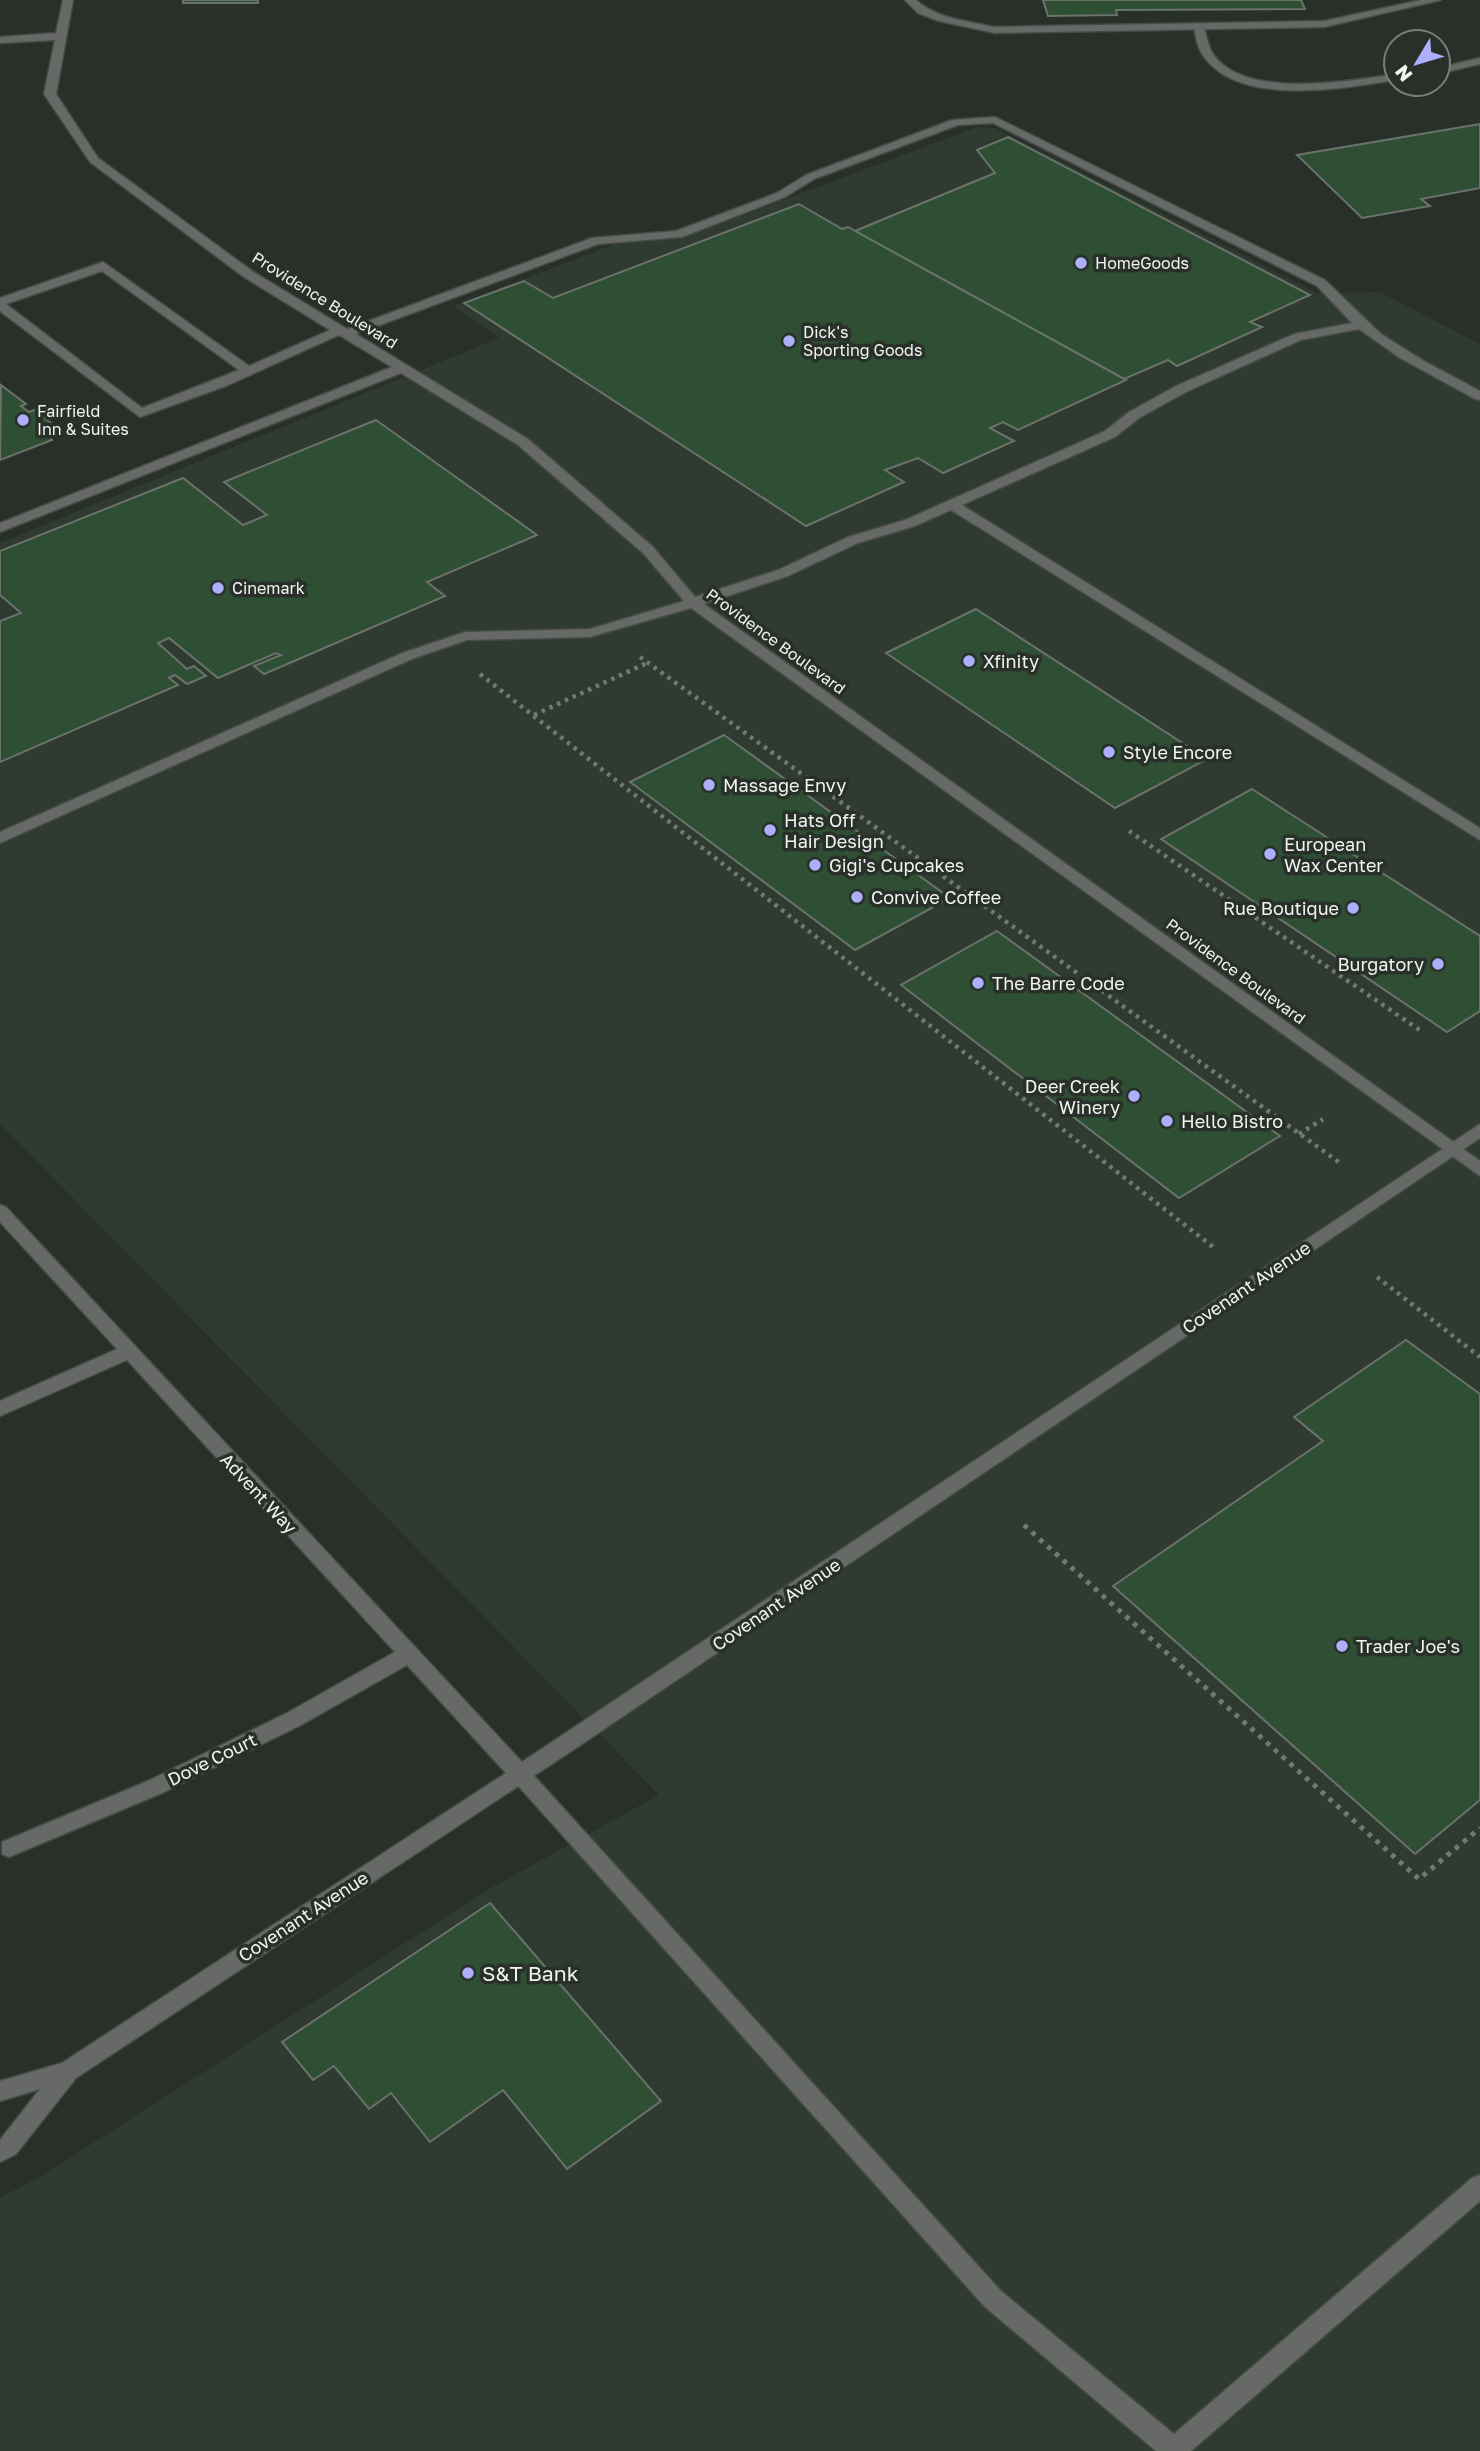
<svg xmlns="http://www.w3.org/2000/svg" width="1480" height="2451" viewBox="0 0 1480 2451" font-family="'Golos Text',sans-serif">
<style>
.built{fill:#2f3a31}
.building{fill:#2f4f35;stroke:#6b726c;stroke-width:2}
.lines{fill:none;stroke-linecap:round;stroke-linejoin:round}
.lane-casing{stroke:#454b45;stroke-width:3}
.street-casing{stroke:#454b45;stroke-width:3}
.path-far1{stroke:#727873;stroke-width:4.5;stroke-dasharray:3.5 5;stroke-linecap:butt}
.path{stroke:#727873;stroke-width:5;stroke-dasharray:4.5 6;stroke-linecap:butt}
.lane{fill:#666966;fill-rule:evenodd}
.street{fill:#666966;fill-rule:evenodd}
.poi-dot{fill:#adaffb;stroke:#292f29;stroke-width:2.5}
.labels{text-anchor:middle;dominant-baseline:central;stroke-width:7;stroke-linejoin:round;paint-order:stroke}
.far-poi-label{font-size:16px;fill:#f1f5f2;stroke:#292f29;text-anchor:start}
.far-street-label{font-size:16px;fill:#f1f5f2;stroke:#292f29}
.poi-label{font-size:18px;fill:#f1f5f2;stroke:#292f29;text-anchor:start}
.street-label{font-size:18px;fill:#f1f5f2;stroke:#292f29}
.near-poi-label{font-size:21px;fill:#f1f5f2;stroke:#292f29;text-anchor:start}
</style>
<rect width="100%" height="100%" fill="#292f29"/>
<path class="built" d="M 977,127 L 995,128 L 1317,293 L 1380,292 L 1480,344 L 1480,2451 L 0,2451 L 0,2198 L 43,2175 L 489,1889 L 659,1795 L 0,1124 L 0,543 L 499,338 L 453,306 L 615,244 L 685,237 Z"/>
<g class="building">
<rect x="183" y="0" width="75" height="3"/>
<path d="M 1043,0 L 1301,0 L 1305,9 L 1116,10 L 1117,15 L 1048,16 Z"/>
<path d="M 1480,124 L 1480,188 L 1421,199 L 1430,206 L 1362,218 L 1297,155 Z"/>
<path d="M 1008,137 L 1310,295 L 1250,322 L 1262,327 L 1177,366 L 1168,360 L 1124,379 L 855,231 L 995,173 L 977,150 Z"/>
<path d="M 799,204 L 842,229 L 848,227 L 855,231 L 1126,380 L 1018,430 L 1003,422 L 990,428 L 1014,441 L 943,473 L 918,458 L 885,470 L 904,482 L 806,526 L 464,303 L 524,281 L 553,298 Z"/>
<path d="M 1,385 L 26,404 L 21,406 L 29,412 L 34,410 L 56,427 L 44,432 L 52,440 L 0,460 Z"/>
<path d="M 376,420 L 537,535 L 427,582 L 445,596 L 264,674 L 254,666 L 281,655 L 276,653 L 218,678 L 169,638 L 158,643 L 187,669 L 194,666 L 206,676 L 187,684 L 175,675 L 169,678 L 178,685 L 0,762 L 0,621 L 21,613 L 0,595 L 0,551 L 183,478 L 243,525 L 267,515 L 224,482 Z"/>
<path d="M 976,609 L 1207,759 L 1115,808 L 886,653 Z"/>
<path d="M 724,735 L 950,898 L 855,950 L 630,782 Z"/>
<path d="M 1252,789 L 1480,936 L 1480,1011 L 1447,1032 L 1161,839 Z"/>
<path d="M 997,931 L 1280,1136 L 1179,1198 L 901,985 Z"/>
<path d="M 1406,1340 L 1480,1394 L 1480,1800 L 1415,1854 L 1113,1586 L 1323,1441 L 1294,1417 Z"/>
<path d="M 490,1903 L 661,2101 L 567,2169 L 503,2090 L 430,2142 L 391,2093 L 369,2109 L 334,2066 L 313,2080 L 282,2042 Z"/>
</g>
<g class="lines">
<g class="lane-casing">
<g id="lane">
<path d="M 63,0 L 73,0 L 56,94 L 98,158 L 252,271 L 347,329 L 592,238 L 676,231 L 777,193 L 806,175 L 952,120 L 995,117 L 1325,280 L 1381,334 L 1424,361 L 1480,391 L 1480,400 L 1475,399 L 1400,358 L 1359,329 L 1301,340 L 1186,392 L 1139,418 L 1115,437 L 962,505 L 1480,828 L 1480,840 L 951,510 L 915,526 L 858,543 L 788,576 L 704,604 L 1480,1161 L 1480,1176 L 691,608 L 590,637 L 467,640 L 412,659 L 0,843 L 0,832 L 402,653 L 465,632 L 590,629 L 684,601 L 643,553 L 518,445 L 401,373 L 0,532 L 0,523 L 392,367 L 339,335 L 226,386 L 140,417 L 0,311 L 0,298 L 103,262 L 249,366 L 330,330 L 244,277 L 90,162 L 44,94 L 55,40 L 0,43 L 0,37 L 56,33 ZM 993,123 L 1317,286 L 1352,323 L 1294,334 L 1176,386 L 1129,412 L 1105,431 L 905,520 L 848,537 L 778,570 L 695,597 L 653,547 L 528,439 L 356,334 L 598,244 L 682,237 L 785,197 L 814,179 L 958,125 ZM 102,271 L 239,370 L 142,408 L 6,304 Z"/>
<path d="M 1199,25 L 1204,28 C 1207,36 1208,47 1213,54 C 1245,100 1349,81 1396,74 L 1396,80 C 1344,88 1242,107 1205,58 C 1198,50 1196,38 1194,28 Z"/>
<path d="M 1480,58 L 1480,64 L 1438,74 L 1438,68 Z"/>
<path d="M 520,1765 L 527,1768 L 1001,2291 L 1174,2434 L 1472,2178 L 1480,2175 L 1480,2201 L 1191,2451 L 1156,2451 L 985,2307 L 513,1780 L 510,1774 L 513,1768 Z"/>
</g>
</g>
<g class="street-casing">
<g id="street">
<path d="M 905,0 L 916,0 C 937,19 968,21 995,27 L 1324,21 L 1421,0 L 1441,0 L 1324,27 L 995,33 L 939,21 L 918,13 Z"/>
<path d="M 1480,1124 L 1480,1138 L 579,1746 L 76,2078 L 16,2154 L 0,2162 L 0,2140 L 40,2089 L 0,2101 L 0,2081 L 62,2063 L 506,1773 L 407,1665 L 301,1725 L 162,1793 L 16,1854 L 9,1857 L 2,1854 L 2,1842 L 148,1781 L 287,1713 L 395,1652 L 127,1360 L 0,1416 L 0,1401 L 117,1349 L 0,1222 L 0,1205 L 6,1207 L 522,1762 Z"/>
</g>
</g>
<g class="path-far1">
<path d="M 640,657 L 1340,1163"/>
<path d="M 480,674 L 1213,1247"/>
<path d="M 534,715 L 647,663"/>
<path d="M 1129,831 L 1421,1031"/>
<path d="M 1299,1134 L 1323,1119"/>
<path d="M 1377,1277 L 1480,1357"/>
</g>
<path class="path" d="M 1024,1525 L 1419,1879 L 1480,1828"/>
<use href="#lane" class="lane"/>
<use href="#street" class="street"/>
</g>
<g class="poi-dot">
<circle cx="1081" cy="263" r="7"/>
<circle cx="789" cy="341" r="7"/>
<circle cx="23" cy="420" r="7"/>
<circle cx="218" cy="588" r="7"/>
<circle cx="969" cy="661" r="7"/>
<circle cx="1109" cy="752" r="7"/>
<circle cx="709" cy="785" r="7"/>
<circle cx="770" cy="830" r="7"/>
<circle cx="1270" cy="854" r="7"/>
<circle cx="815" cy="865" r="7"/>
<circle cx="857" cy="897" r="7"/>
<circle cx="1353" cy="908" r="7"/>
<circle cx="1438" cy="964" r="7"/>
<circle cx="978" cy="983" r="7"/>
<circle cx="1134" cy="1096" r="7"/>
<circle cx="1167" cy="1121" r="7"/>
<circle cx="1342" cy="1646" r="7"/>
<circle cx="468" cy="1973" r="7"/>
</g>
<g class="labels">
<g class="far-poi-label">
<text x="1095" y="263">HomeGoods</text>
<text x="803" y="332">Dick's<tspan x="803" dy="18">Sporting Goods</tspan></text>
<text x="37" y="411">Fairfield<tspan x="37" dy="18">Inn &amp; Suites</tspan></text>
<text x="232" y="588">Cinemark</text>
</g>
<g class="far-street-label">
<text transform="translate(325 300) rotate(32)">Providence Boulevard</text>
<text transform="translate(776 641) rotate(36)">Providence Boulevard</text>
<text transform="translate(1236 971) rotate(36)">Providence Boulevard</text>
</g>
<g class="poi-label">
<text x="983" y="661">Xfinity</text>
<text x="1123" y="752">Style Encore</text>
<text x="723" y="785">Massage Envy</text>
<text x="784" y="820">Hats Off<tspan x="784" dy="21">Hair Design</tspan></text>
<text x="1284" y="844">European<tspan x="1284" dy="21">Wax Center</tspan></text>
<text x="829" y="865">Gigi's Cupcakes</text>
<text x="871" y="897">Convive Coffee</text>
<text x="1339" y="908" text-anchor="end">Rue Boutique</text>
<text x="1424" y="964" text-anchor="end">Burgatory</text>
<text x="992" y="983">The Barre Code</text>
<text x="1120" y="1086" text-anchor="end">Deer Creek<tspan x="1120" dy="21">Winery</tspan></text>
<text x="1181" y="1121">Hello Bistro</text>
<text x="1356" y="1646">Trader Joe's</text>
</g>
<g class="street-label">
<text transform="translate(1246 1287) rotate(-34)">Covenant Avenue</text>
<text transform="translate(259 1493) rotate(47)">Advent Way</text>
<text transform="translate(776 1604) rotate(-34)">Covenant Avenue</text>
<text transform="translate(212 1759) rotate(-26)">Dove Court</text>
<text transform="translate(303 1916) rotate(-33)">Covenant Avenue</text>
</g>
<g class="near-poi-label">
<text x="482" y="1973">S&amp;T Bank</text>
</g>
</g>
<g transform="translate(1417 63) rotate(232)"><circle r="33" fill="#292f29" stroke="#797e79" stroke-width="2"/>
<path d="M0-5L12 26L0 18L-12 26Z" fill="#adaffb"/>
<text y="-10" font-size="19" font-weight="bold" text-anchor="middle" fill="#f1f5f2">N</text>
</g>
</svg>
